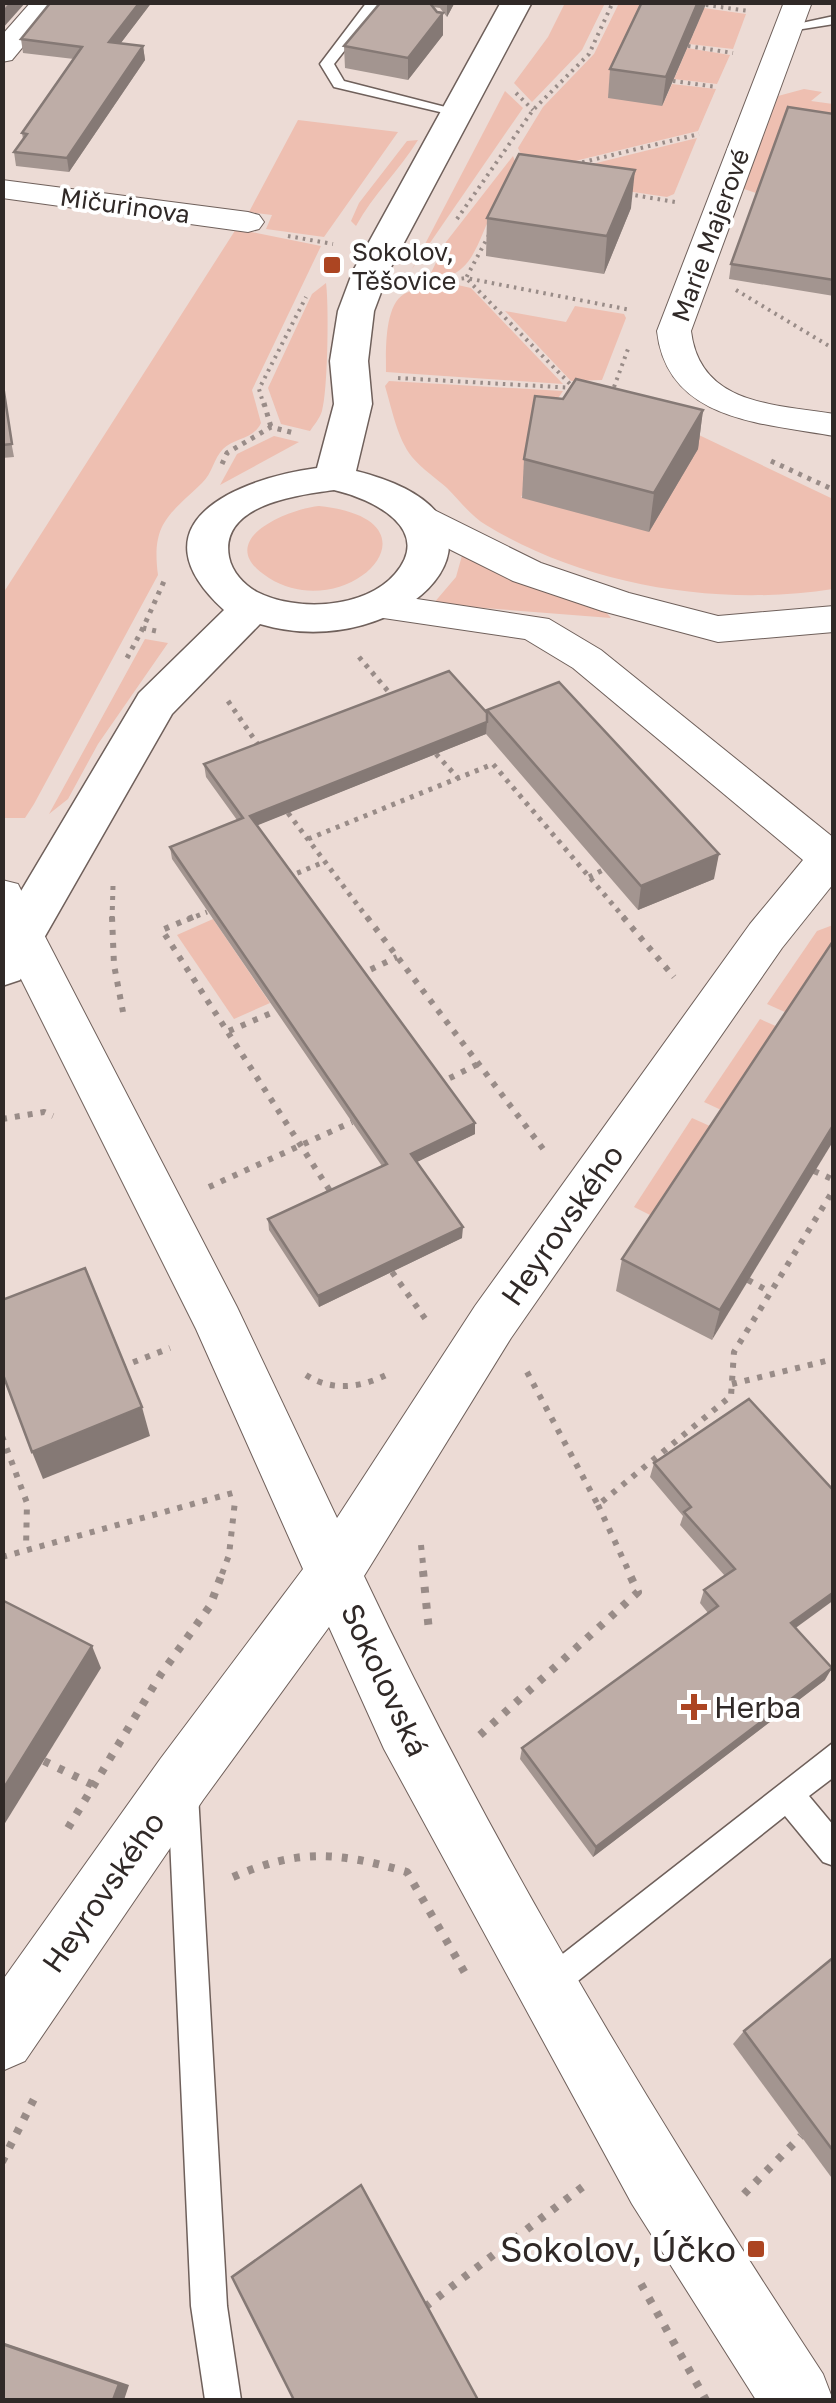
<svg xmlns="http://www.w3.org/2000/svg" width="836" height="2403" viewBox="0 0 836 2403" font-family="'Golos Text',sans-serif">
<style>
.green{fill:#eebfb1}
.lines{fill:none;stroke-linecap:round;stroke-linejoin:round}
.lane-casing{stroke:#6f605b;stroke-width:3}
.street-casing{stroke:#6f605b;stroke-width:2}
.secondary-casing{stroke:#6f605b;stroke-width:3}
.path-far3{stroke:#998c88;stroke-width:4;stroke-dasharray:2.5 5;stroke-linecap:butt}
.path-far2{stroke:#998c88;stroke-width:5;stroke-dasharray:4 6;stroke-linecap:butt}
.path-far1{stroke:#998c88;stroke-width:6;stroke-dasharray:5 8;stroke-linecap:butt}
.path{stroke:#998c88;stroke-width:8;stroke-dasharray:6 10;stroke-linecap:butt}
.lane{fill:#fff;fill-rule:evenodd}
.street{fill:#fff;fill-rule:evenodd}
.secondary{fill:#fff;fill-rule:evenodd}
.wall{fill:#a39590}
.shaded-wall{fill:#857975}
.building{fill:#beada7;stroke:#857975;stroke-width:2.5}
.poi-dot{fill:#ac4522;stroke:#fff;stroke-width:4}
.labels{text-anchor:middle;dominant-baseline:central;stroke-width:8;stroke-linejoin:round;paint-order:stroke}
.far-street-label{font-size:25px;fill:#302927;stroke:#fff}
.far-poi-label{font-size:25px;fill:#302927;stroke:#fff;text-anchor:start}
.street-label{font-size:30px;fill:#302927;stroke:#fff}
.poi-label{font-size:30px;fill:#302927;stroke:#fff;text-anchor:start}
.near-poi-label{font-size:35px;fill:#302927;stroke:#fff;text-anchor:end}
</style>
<rect width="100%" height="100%" fill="#ecdbd5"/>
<g class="green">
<path d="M 565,3 L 605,3 L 582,50 L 532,102 L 514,83 L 548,37 Z"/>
<path d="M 619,3 L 653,3 L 662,106 L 672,84 L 716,89 L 698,131 L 530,172 L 518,148 L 543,107 L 594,54 Z"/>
<path d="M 704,8 L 746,14 L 733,49 L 689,44 Z"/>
<path d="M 687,48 L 730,55 L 717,84 L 674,79 Z"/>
<path d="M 804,89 L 822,92 L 811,101 L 833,104 L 833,128 L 759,194 L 741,188 L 778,96 Z"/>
<path d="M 505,91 L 523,108 L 412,269 Z"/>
<path d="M 298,120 L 398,132 L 324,237 L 266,229 L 272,215 L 249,212 Z"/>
<path d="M 697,138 L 674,194 L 667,197 L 545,179 L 544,176 Z"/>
<path d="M 418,140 C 399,171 373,194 356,226 L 351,221 L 359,203 L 407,141 Z"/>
<path d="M 513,156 L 520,174 C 512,186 503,196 495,208 C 476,240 475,280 428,279 L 446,242 Z"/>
<path d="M 236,229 L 321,246 L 252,390 L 261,423 C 254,439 234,438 223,449 C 214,458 212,474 202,483 C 169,515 151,523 158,575 L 34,804 L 25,818 L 2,818 L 2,595 Z"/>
<path d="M 326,283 C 329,305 328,391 322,411 C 320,418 314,425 310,431 L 281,424 L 268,388 L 312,294 Z"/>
<path d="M 453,284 L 471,288 L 563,384 L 386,372 C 386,351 384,306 404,294 C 416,287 439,286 453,284 Z"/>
<path d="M 575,306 L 624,314 L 626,318 L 602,380 L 571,381 L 505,311 L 566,322 Z"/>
<path d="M 389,381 L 563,391 L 533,435 L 538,471 L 521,497 L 649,531 L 697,449 L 617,396 L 833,499 L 833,589 C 719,607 586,586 486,525 C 471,516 459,500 447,488 C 436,478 422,469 412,457 C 397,438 392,409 385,386 Z"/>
<path d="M 274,436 L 299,442 L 220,485 L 237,454 Z"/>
<path d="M 319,506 C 452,520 347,627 269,578 C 211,542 284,510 319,506 Z"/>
<path d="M 463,552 L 547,593 L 605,611 L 611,618 L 433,604 L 456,577 Z"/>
<path d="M 145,639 L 168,643 L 98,744 L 68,799 L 49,814 Z"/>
<path d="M 213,919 L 270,1003 L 234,1019 L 177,935 Z"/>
<path d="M 833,925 L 833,980 L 796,1017 L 767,1004 L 817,931 Z"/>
<path d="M 760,1019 L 787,1031 L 732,1115 L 704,1102 Z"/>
<path d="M 692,1118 L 721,1131 L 662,1221 L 634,1207 Z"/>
</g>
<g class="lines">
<g class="lane-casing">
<g id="lane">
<path d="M 367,2 L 388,2 L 420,11 L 413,15 L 377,9 L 334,64 L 344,81 L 461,111 L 461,117 L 334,87 L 320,64 Z"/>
<path d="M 834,16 L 834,24 L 790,31 L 783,27 Z"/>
<path d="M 834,1742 L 834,1777 L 809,1796 L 834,1826 L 834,1866 L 823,1862 L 785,1816 L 559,1996 L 548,2001 L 537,1996 L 532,1985 L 537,1974 Z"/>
<path d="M 183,1779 L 194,1783 L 198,1794 L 227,2306 L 241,2400 L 205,2400 L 191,2306 L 168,1794 L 172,1783 Z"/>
</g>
</g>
<g class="street-casing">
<g id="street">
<path d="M 31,2 L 60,2 L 12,60 L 2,62 L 2,35 Z"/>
<path d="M 784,2 L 812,2 L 691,331 C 700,405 773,404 834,414 L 834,436 C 762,423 667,421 657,331 Z"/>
<path d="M 2,180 L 248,212 L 259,215 L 264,222 L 259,229 L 248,232 L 2,198 Z"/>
<path d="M 414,500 L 541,563 L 629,593 L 718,616 L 834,606 L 834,632 L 718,642 L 602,611 L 513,581 L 451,550 L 401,519 L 395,511 L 401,503 Z"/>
<path d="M 377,593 L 549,619 L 601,650 L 834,838 L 834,883 L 782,948 L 511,1338 L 364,1576 C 495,1853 655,2118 823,2374 L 833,2400 L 756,2400 L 632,2204 L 384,1749 L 329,1627 L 203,1800 L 25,2061 L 2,2071 L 2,1981 L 161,1758 L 303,1569 L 196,1329 L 2,941 L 2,880 L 18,884 L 24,896 L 237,1307 L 337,1518 L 475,1306 L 750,924 L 803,860 L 573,668 L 525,639 L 363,615 L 358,606 L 363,597 Z"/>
</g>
</g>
<g class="secondary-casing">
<path id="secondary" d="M 501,2 L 532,2 L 389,271 L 374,311 L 368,361 L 372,404 L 356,471 C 549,519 404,667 260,624 L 172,714 L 20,980 L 2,986 L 2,923 L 139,693 L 224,610 C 130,524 236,479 317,468 L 334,404 L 330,361 L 338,311 L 353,271 ZM 334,490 C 373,499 434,529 395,574 C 365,609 296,612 257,592 C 244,585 232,572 229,557 C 219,504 299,495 334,490 Z"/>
</g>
<g class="path-far3">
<path d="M 706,5 L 749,11"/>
<path d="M 688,46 L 733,53"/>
<path d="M 673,81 L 717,87"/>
<path d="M 516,93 L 533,110"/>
<path d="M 575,164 L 699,134"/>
<path d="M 628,194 L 675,202"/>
<path d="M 457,219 L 533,110 L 589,54 L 613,2"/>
<path d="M 489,235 L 466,278 L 631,310"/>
<path d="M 288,236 L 333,244"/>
<path d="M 417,285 L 466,278 L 573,387"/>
<path d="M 736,290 L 834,349"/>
<path d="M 398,378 L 575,388"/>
<path d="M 614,387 L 628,349"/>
<path d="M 264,406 L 259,389 L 306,297"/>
</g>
<g class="path-far2">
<path d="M 264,403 L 271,427"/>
<path d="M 771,461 L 834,490"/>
<path d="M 222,464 L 227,453 L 271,427 L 294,433"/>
<path d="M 156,631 L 143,628 L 165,579"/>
<path d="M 359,657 L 393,697"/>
<path d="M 127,658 L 143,628"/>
<path d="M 228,701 L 261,749"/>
<path d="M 436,754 L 458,778"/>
<path d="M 288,813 L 369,920"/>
<path d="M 308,839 L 493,764 L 626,920"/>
<path d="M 288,877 L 324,862"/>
<path d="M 589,877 L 603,870"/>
<path d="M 112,920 L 113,886"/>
<path d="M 187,920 L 207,912"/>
</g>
<g class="path-far1">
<path d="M 112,917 L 114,965 L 123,1012"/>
<path d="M 193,917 L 162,930 L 332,1194"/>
<path d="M 367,917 L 547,1154"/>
<path d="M 623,917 L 674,977"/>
<path d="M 359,975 L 397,957"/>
<path d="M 229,1031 L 276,1011"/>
<path d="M 438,1084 L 478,1064"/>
<path d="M 2,1119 L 44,1112 L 53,1116"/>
<path d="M 814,1171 L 834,1180"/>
<path d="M 209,1187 L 352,1122"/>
<path d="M 392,1272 L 429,1324"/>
<path d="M 748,1280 L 770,1292"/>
<path d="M 121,1367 L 170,1348"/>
<path d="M 527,1372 L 598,1505 L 731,1396 L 734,1352 L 834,1189"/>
<path d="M 306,1375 C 334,1393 364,1387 392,1372"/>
<path d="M 732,1384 L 834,1359"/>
<path d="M 2,1436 L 27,1503 L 26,1548"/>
<path d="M 598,1505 L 630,1574"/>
<path d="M 421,1545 L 424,1574"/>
<path d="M 2,1557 L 236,1492"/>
<path d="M 222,1574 L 229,1555 L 235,1501"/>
</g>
<g class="path">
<path d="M 423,1571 L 429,1631"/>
<path d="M 480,1735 L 638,1592 L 628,1571"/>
<path d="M 44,1761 L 93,1785"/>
<path d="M 68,1828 L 161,1674 L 210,1606 L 223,1571"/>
<path d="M 233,1877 C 300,1848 338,1852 407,1872 L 465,1973"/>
<path d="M 2,2162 L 38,2091"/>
<path d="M 744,2194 L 801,2136"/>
<path d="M 641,2284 L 706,2400"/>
<path d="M 425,2307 L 585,2185"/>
</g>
<use href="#lane" class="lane"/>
<use href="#street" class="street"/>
<use href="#secondary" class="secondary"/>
</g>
<g class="wall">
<path d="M 51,2 L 152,2 L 120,44 L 143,46 L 145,60 L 69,172 L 16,166 L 14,152 L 23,139 L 22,133 L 74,59 L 23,53 L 21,39 Z"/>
<path d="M 381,2 L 455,2 L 447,17 L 440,8 L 433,7 L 437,12 L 443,13 L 443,35 L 408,80 L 345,68 L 344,46 Z"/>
<path d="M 704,8 L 662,106 L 608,98 L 610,69 Z"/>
<path d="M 834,114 L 834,296 L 729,279 L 731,264 Z"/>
<path d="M 631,208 L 604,274 L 486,256 L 487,218 Z"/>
<path d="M 2,392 L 14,457 L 2,458 Z"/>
<path d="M 703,410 L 698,449 L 649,532 L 522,498 L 524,459 Z"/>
<path d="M 487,710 L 714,879 L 638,910 L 486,734 L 257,825 L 475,1134 L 416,1162 L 462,1238 L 319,1307 L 269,1230 L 268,1219 L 382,1166 L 172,859 L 170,847 L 237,820 L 206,777 L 204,764 L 487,713 Z"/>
<path d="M 833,941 L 712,1340 L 616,1291 L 622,1259 Z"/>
<path d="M 654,1463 L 796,1628 L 825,1680 L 593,1857 L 520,1759 L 522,1748 L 708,1613 L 700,1603 L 704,1590 L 725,1576 L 680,1525 L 683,1516 L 650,1477 Z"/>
<path d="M 834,1957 L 834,2181 L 733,2044 L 744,2031 Z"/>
</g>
<g class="shaded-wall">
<path d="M 12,2 L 26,2 L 2,29 L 2,13 Z"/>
<path d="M 140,2 L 152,2 L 111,56 L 109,42 Z"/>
<path d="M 447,2 L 455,2 L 447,17 Z"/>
<path d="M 698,2 L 707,2 L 662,106 L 666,77 Z"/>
<path d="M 443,13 L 443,35 L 408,80 L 408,58 Z"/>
<path d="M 143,46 L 145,60 L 69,172 L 67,158 Z"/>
<path d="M 635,170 L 631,208 L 604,274 L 607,236 Z"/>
<path d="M 703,410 L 698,449 L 649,532 L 654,493 Z"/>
<path d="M 487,722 L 486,734 L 251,828 L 250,816 Z"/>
<path d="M 719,854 L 714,879 L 638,910 L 641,886 Z"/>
<path d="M 475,1123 L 475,1134 L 411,1165 L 411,1154 Z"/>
<path d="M 834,1124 L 834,1140 L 712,1340 L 720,1310 Z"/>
<path d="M 463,1227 L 462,1238 L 319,1307 L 318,1296 Z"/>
<path d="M 142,1407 L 150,1436 L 43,1479 L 32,1452 Z"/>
<path d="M 834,1592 L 834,1600 L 786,1635 L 791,1623 Z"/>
<path d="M 92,1646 L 101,1668 L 2,1828 L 2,1791 Z"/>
<path d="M 832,1668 L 825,1680 L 593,1857 L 596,1847 Z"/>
<path d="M 2,2342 L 129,2385 L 124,2400 L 113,2400 L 2,2344 Z"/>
</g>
<g class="building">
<path d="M 2,2 L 12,2 L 2,13 Z"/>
<path d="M 51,2 L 140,2 L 109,42 L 143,46 L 67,158 L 14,152 L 27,134 L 22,133 L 82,47 L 21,39 Z"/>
<path d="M 381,2 L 429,2 L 437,12 L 443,13 L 408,58 L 344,46 Z"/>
<path d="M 642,2 L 698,2 L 666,77 L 610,69 Z"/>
<path d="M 788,107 L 834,114 L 834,280 L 731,264 Z"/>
<path d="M 519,154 L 635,170 L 607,236 L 487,218 Z"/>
<path d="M 576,379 L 703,410 L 654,493 L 524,459 L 535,396 L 563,399 Z"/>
<path d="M 2,392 L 4,392 L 12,444 L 2,445 Z"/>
<path d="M 449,671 L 487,713 L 487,722 L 250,816 L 475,1123 L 411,1154 L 463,1227 L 318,1296 L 268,1219 L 387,1164 L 170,847 L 243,818 L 204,764 Z"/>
<path d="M 559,682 L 719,854 L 641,886 L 487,710 Z"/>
<path d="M 833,941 L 834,1124 L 720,1310 L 622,1259 Z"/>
<path d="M 85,1268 L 142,1407 L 32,1452 L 2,1372 L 2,1300 Z"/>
<path d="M 749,1399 L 834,1491 L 834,1592 L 791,1623 L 832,1668 L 596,1847 L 522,1748 L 718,1606 L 704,1590 L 735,1569 L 684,1512 L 691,1507 L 654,1463 Z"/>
<path d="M 2,1600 L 92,1646 L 2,1791 Z"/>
<path d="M 834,1957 L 834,2152 L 744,2031 Z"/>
<path d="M 361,2185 L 478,2400 L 294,2400 L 232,2277 Z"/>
<path d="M 2,2344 L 119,2384 L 113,2400 L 2,2400 Z"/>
</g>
<g class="poi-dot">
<rect x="322" y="255" width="20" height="20" rx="5"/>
<path d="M689 1692h10v10h10v10h-10v10h-10v-10h-10v-10h10z"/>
<rect x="746" y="2239" width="20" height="20" rx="5"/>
</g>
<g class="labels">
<g class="far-street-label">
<text transform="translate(125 205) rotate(8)">Mičurinova</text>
<text transform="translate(710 235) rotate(-70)">Marie Majerové</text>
</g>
<g class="far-poi-label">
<text x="352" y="251">Sokolov,<tspan x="352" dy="29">Těšovice</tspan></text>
</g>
<g class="street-label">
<text transform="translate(562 1225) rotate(-55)">Heyrovského</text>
<text transform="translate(385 1680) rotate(65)">Sokolovská</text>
<text transform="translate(103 1892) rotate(-55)">Heyrovského</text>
</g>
<g class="poi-label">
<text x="714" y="1707">Herba</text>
</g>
<g class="near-poi-label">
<text x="736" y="2249">Sokolov, Účko</text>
</g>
</g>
<rect width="836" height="2403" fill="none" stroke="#302927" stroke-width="10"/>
</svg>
